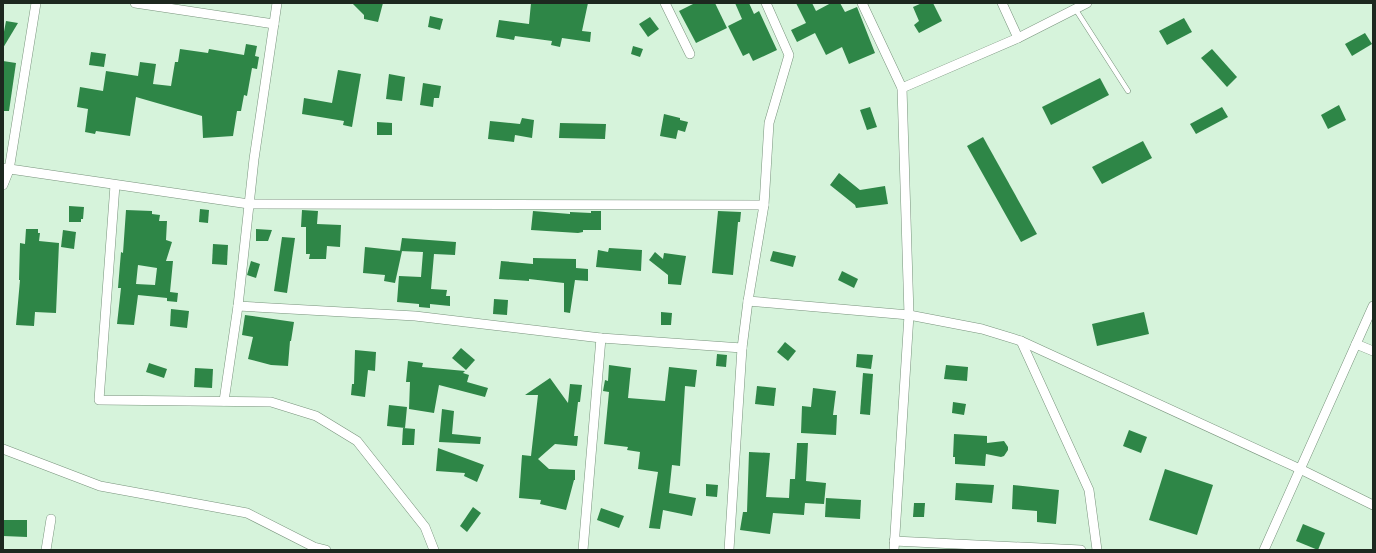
<svg xmlns="http://www.w3.org/2000/svg" width="1376" height="553" viewBox="0 0 1376 553" font-family="Lato,sans-serif">
<style>
.building{fill:#2e8647;fill-rule:evenodd}
.lines{fill:none;stroke-linecap:round;stroke-linejoin:round}
.service-casing{stroke:#78937c;stroke-width:5.5}
.minor-casing{stroke:#78937c;stroke-width:10}
.service{stroke:#fff;stroke-width:4.5}
.minor{stroke:#fff;stroke-width:9}
</style>
<rect width="100%" height="100%" fill="#d6f3db"/>
<g class="building">
<path d="M 352,3 L 383,3 L 378,22 L 364,19 L 364,15 Z"/>
<path d="M 531,3 L 588,3 L 582,31 L 591,32 L 590,42 L 562,38 L 560,47 L 551,45 L 552,41 L 515,36 L 514,40 L 496,37 L 499,20 L 529,24 Z"/>
<path d="M 695,3 L 715,3 L 727,28 L 696,43 L 679,11 Z"/>
<path d="M 735,3 L 749,3 L 754,14 L 759,11 L 777,50 L 753,61 L 749,53 L 743,56 L 728,26 L 742,19 Z"/>
<path d="M 796,3 L 812,3 L 816,11 L 831,3 L 840,3 L 845,12 L 857,7 L 875,53 L 849,64 L 842,47 L 826,55 L 815,33 L 797,42 L 791,30 L 806,23 Z"/>
<path d="M 922,3 L 933,3 L 942,21 L 919,33 L 914,25 L 919,21 L 913,7 Z"/>
<path d="M 430,16 L 443,19 L 440,30 L 428,27 Z"/>
<path d="M 650,17 L 659,29 L 648,37 L 639,24 Z"/>
<path d="M 1184,18 L 1192,32 L 1167,45 L 1159,31 Z"/>
<path d="M 6,21 L 18,23 L 3,48 L 3,37 Z"/>
<path d="M 1365,33 L 1372,44 L 1352,56 L 1345,44 Z"/>
<path d="M 246,44 L 257,46 L 255,56 L 259,57 L 257,69 L 252,68 L 247,96 L 244,95 L 241,111 L 237,111 L 233,136 L 203,138 L 202,116 L 136,97 L 130,136 L 96,131 L 95,134 L 85,132 L 88,109 L 77,107 L 80,87 L 103,91 L 106,71 L 138,76 L 140,62 L 156,64 L 153,84 L 171,86 L 175,62 L 178,62 L 180,49 L 208,53 L 209,49 L 244,55 Z"/>
<path d="M 633,46 L 643,49 L 640,57 L 631,54 Z"/>
<path d="M 1212,49 L 1237,77 L 1227,87 L 1201,58 Z"/>
<path d="M 91,52 L 106,54 L 104,67 L 89,65 Z"/>
<path d="M 3,61 L 16,63 L 9,111 L 3,111 Z"/>
<path d="M 338,70 L 361,74 L 352,127 L 343,125 L 344,121 L 302,114 L 304,98 L 332,103 Z"/>
<path d="M 389,74 L 405,77 L 402,101 L 386,99 Z"/>
<path d="M 1100,78 L 1109,95 L 1051,125 L 1042,107 Z"/>
<path d="M 423,83 L 441,86 L 439,98 L 434,98 L 433,107 L 420,105 Z"/>
<path d="M 1339,105 L 1346,120 L 1328,129 L 1321,115 Z"/>
<path d="M 870,107 L 877,127 L 867,130 L 860,110 Z"/>
<path d="M 1222,107 L 1228,117 L 1196,134 L 1190,124 Z"/>
<path d="M 664,114 L 680,118 L 680,120 L 688,122 L 685,132 L 678,130 L 676,139 L 660,136 Z"/>
<path d="M 522,118 L 534,120 L 532,138 L 515,135 L 514,142 L 488,139 L 490,121 L 520,124 Z"/>
<path d="M 377,122 L 392,123 L 392,135 L 377,135 Z"/>
<path d="M 560,123 L 606,124 L 605,139 L 559,138 Z"/>
<path d="M 983,137 L 1037,234 L 1021,242 L 967,146 Z"/>
<path d="M 1143,141 L 1152,158 L 1102,184 L 1092,167 Z"/>
<path d="M 839,173 L 860,190 L 885,186 L 888,204 L 856,208 L 855,205 L 830,185 Z"/>
<path d="M 69,206 L 84,207 L 83,219 L 81,219 L 81,222 L 69,222 Z"/>
<path d="M 200,209 L 209,210 L 208,223 L 199,222 Z"/>
<path d="M 126,210 L 152,211 L 152,214 L 160,215 L 159,221 L 167,221 L 166,240 L 172,242 L 166,261 L 173,261 L 170,292 L 178,293 L 177,302 L 167,301 L 167,298 L 138,295 L 134,325 L 117,324 L 121,288 L 118,288 L 121,252 L 123,253 ZM 138,265 L 157,268 L 155,285 L 136,284 Z"/>
<path d="M 302,210 L 318,211 L 317,224 L 341,225 L 340,247 L 327,246 L 326,259 L 309,259 L 310,254 L 306,254 L 306,227 L 301,227 Z"/>
<path d="M 533,211 L 570,214 L 570,212 L 591,213 L 591,211 L 601,211 L 601,230 L 583,230 L 583,232 L 578,233 L 531,230 Z"/>
<path d="M 718,211 L 741,212 L 740,222 L 738,222 L 733,275 L 712,273 Z"/>
<path d="M 26,229 L 38,229 L 38,233 L 40,233 L 39,241 L 59,243 L 56,313 L 35,312 L 34,326 L 16,325 L 20,280 L 19,280 L 20,243 L 25,244 Z"/>
<path d="M 256,229 L 272,230 L 268,241 L 256,241 Z"/>
<path d="M 63,230 L 76,232 L 74,249 L 61,247 Z"/>
<path d="M 282,237 L 295,238 L 287,293 L 274,291 Z"/>
<path d="M 402,238 L 456,242 L 455,255 L 434,254 L 431,289 L 447,290 L 446,296 L 450,296 L 450,306 L 430,304 L 430,308 L 419,307 L 419,304 L 397,302 L 399,276 L 421,277 L 423,252 L 400,251 Z"/>
<path d="M 213,244 L 228,245 L 227,265 L 212,264 Z"/>
<path d="M 365,247 L 402,251 L 395,283 L 384,281 L 385,275 L 363,273 Z"/>
<path d="M 609,248 L 642,250 L 641,271 L 596,267 L 598,250 L 608,252 Z"/>
<path d="M 773,251 L 796,256 L 793,267 L 770,261 Z"/>
<path d="M 655,252 L 663,259 L 664,253 L 686,256 L 681,285 L 668,284 L 668,275 L 649,260 Z"/>
<path d="M 533,258 L 576,259 L 576,268 L 588,269 L 588,281 L 575,280 L 570,313 L 564,312 L 564,283 L 529,279 L 529,281 L 499,279 L 501,261 L 533,264 Z"/>
<path d="M 251,261 L 260,264 L 256,278 L 247,275 Z"/>
<path d="M 842,271 L 858,279 L 854,288 L 838,280 Z"/>
<path d="M 494,299 L 508,300 L 507,315 L 493,314 Z"/>
<path d="M 171,309 L 189,311 L 187,328 L 170,326 Z"/>
<path d="M 661,312 L 672,313 L 671,325 L 661,325 Z"/>
<path d="M 1144,312 L 1149,334 L 1097,346 L 1092,324 Z"/>
<path d="M 245,315 L 294,322 L 291,341 L 290,341 L 288,366 L 271,365 L 248,359 L 253,337 L 242,335 Z"/>
<path d="M 785,342 L 796,351 L 788,361 L 777,352 Z"/>
<path d="M 461,348 L 475,360 L 466,370 L 452,358 Z"/>
<path d="M 355,350 L 376,352 L 375,371 L 368,370 L 365,397 L 351,395 L 352,384 L 354,384 Z"/>
<path d="M 717,354 L 727,355 L 726,367 L 716,366 Z"/>
<path d="M 857,354 L 873,355 L 871,369 L 856,367 Z"/>
<path d="M 408,361 L 423,363 L 422,367 L 465,371 L 463,373 L 469,375 L 467,382 L 488,388 L 485,397 L 439,385 L 434,413 L 409,409 L 410,382 L 406,382 Z"/>
<path d="M 149,363 L 167,369 L 164,378 L 146,372 Z"/>
<path d="M 609,365 L 631,368 L 628,398 L 665,401 L 669,367 L 697,370 L 695,387 L 685,386 L 680,466 L 672,465 L 669,493 L 696,498 L 692,516 L 663,510 L 660,529 L 649,528 L 658,472 L 638,469 L 640,452 L 627,450 L 628,447 L 604,444 L 609,392 L 603,391 L 605,380 L 608,381 Z"/>
<path d="M 946,365 L 968,367 L 967,381 L 944,379 Z"/>
<path d="M 195,368 L 213,369 L 212,388 L 194,387 Z"/>
<path d="M 863,373 L 873,374 L 870,415 L 860,414 Z"/>
<path d="M 550,378 L 568,403 L 570,384 L 582,385 L 580,402 L 578,402 L 574,436 L 578,436 L 577,446 L 555,444 L 538,459 L 549,469 L 575,470 L 575,480 L 574,480 L 566,510 L 540,504 L 541,500 L 519,498 L 522,455 L 531,456 L 538,395 L 525,395 Z"/>
<path d="M 757,386 L 776,388 L 774,406 L 755,404 Z"/>
<path d="M 813,388 L 836,391 L 833,415 L 837,415 L 836,435 L 801,433 L 802,406 L 811,407 Z"/>
<path d="M 953,402 L 966,404 L 964,415 L 952,413 Z"/>
<path d="M 389,405 L 407,407 L 405,428 L 387,426 Z"/>
<path d="M 442,409 L 454,411 L 452,434 L 481,437 L 480,444 L 439,442 Z"/>
<path d="M 403,428 L 415,429 L 414,445 L 402,445 Z"/>
<path d="M 1129,430 L 1147,437 L 1141,453 L 1123,446 Z"/>
<path d="M 954,434 L 987,436 L 987,443 L 1004,441 L 1008,447 L 1008,450 L 1004,456 L 1001,457 L 986,454 L 985,466 L 955,464 L 955,457 L 953,457 Z"/>
<path d="M 797,443 L 808,443 L 806,481 L 826,483 L 824,504 L 805,503 L 804,515 L 773,513 L 770,534 L 740,530 L 743,512 L 747,512 L 749,452 L 770,453 L 766,497 L 789,498 L 790,479 L 795,479 Z"/>
<path d="M 438,448 L 484,465 L 477,482 L 464,476 L 465,473 L 436,471 Z"/>
<path d="M 1165,469 L 1213,485 L 1197,535 L 1149,520 Z"/>
<path d="M 956,483 L 994,485 L 992,503 L 955,500 Z"/>
<path d="M 706,484 L 718,485 L 717,497 L 706,496 Z"/>
<path d="M 1013,485 L 1059,490 L 1056,524 L 1037,522 L 1037,511 L 1012,509 Z"/>
<path d="M 826,498 L 861,500 L 860,519 L 825,517 Z"/>
<path d="M 914,503 L 925,503 L 924,517 L 913,517 Z"/>
<path d="M 473,507 L 481,513 L 467,532 L 460,526 Z"/>
<path d="M 601,508 L 624,516 L 619,528 L 597,520 Z"/>
<path d="M 3,520 L 27,520 L 27,537 L 3,536 Z"/>
<path d="M 1303,524 L 1325,533 L 1318,550 L 1296,541 Z"/>
</g>
<g class="lines">
<g class="service-casing">
<path id="service" d="M 1076,10 L 1128,91"/>
</g>
<g class="minor-casing">
<g id="minor">
<path d="M 135,3 L 274,24"/>
<path d="M 665,3 L 690,54"/>
<path d="M 862,3 L 902,88 L 909,315 L 894,550"/>
<path d="M 1002,3 L 1018,38"/>
<path d="M 902,88 L 1018,38 L 1087,3"/>
<path d="M 3,168 L 249,204 L 764,205"/>
<path d="M 3,185 L 9,170 L 36,3"/>
<path d="M 115,185 L 99,400 L 271,402 L 316,416 L 357,441 L 425,527 L 434,550"/>
<path d="M 748,301 L 909,315 L 982,329 L 1021,341 L 1300,469 L 1373,505"/>
<path d="M 238,306 L 415,316 L 601,338 L 742,348"/>
<path d="M 1021,341 L 1089,490 L 1097,550"/>
<path d="M 1356,344 L 1373,351"/>
<path d="M 224,401 L 238,306 L 254,159 L 277,3"/>
<path d="M 3,449 L 100,486 L 247,513 L 314,547 L 326,550"/>
<path d="M 894,541 L 1081,550"/>
<path d="M 46,550 L 51,519"/>
<path d="M 583,550 L 601,338"/>
<path d="M 729,550 L 742,348 L 748,301 L 764,205 L 769,123 L 789,55 L 766,3"/>
<path d="M 1264,550 L 1373,306"/>
</g>
</g>
<use href="#service" class="service"/>
<use href="#minor" class="minor"/>
</g>
<rect width="1376" height="553" fill="none" stroke="#1d281f" stroke-width="8"/>
</svg>
